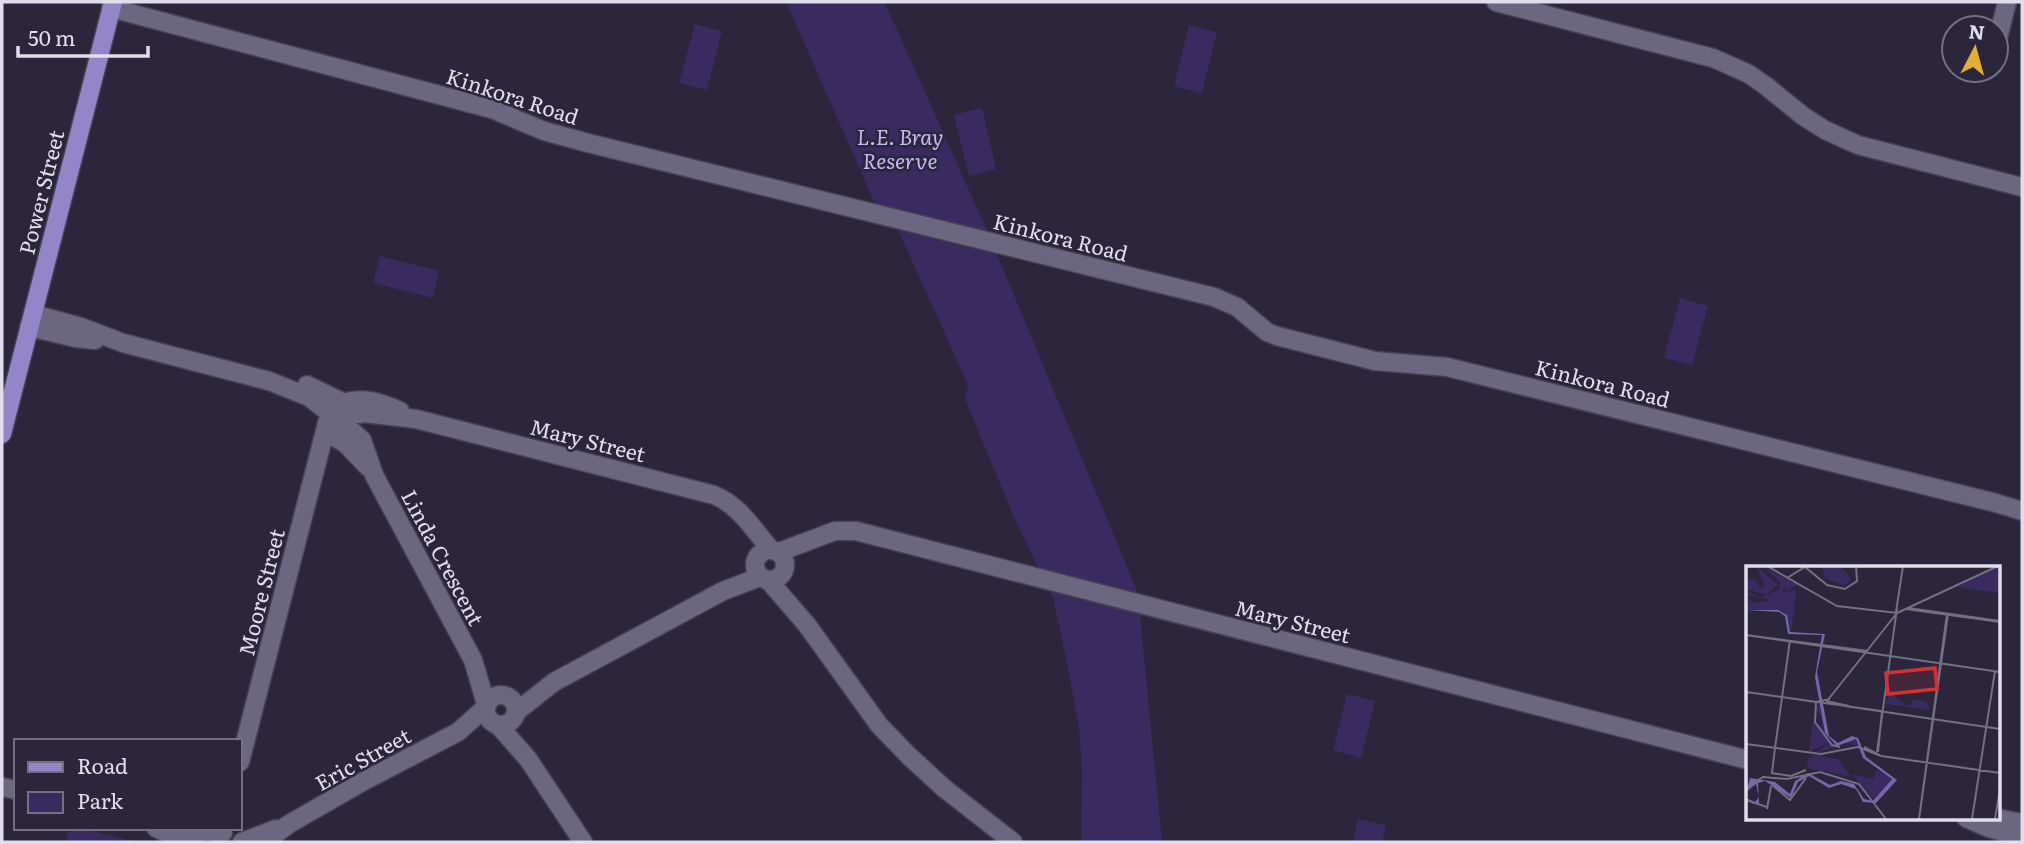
<svg xmlns="http://www.w3.org/2000/svg" width="2024" height="844" viewBox="0 0 2024 844" font-family="Literata,serif">
<style>
.green{fill:#392a60}
.lines{fill:none;stroke-linecap:round;stroke-linejoin:round}
.minor-casing{stroke:#454152;stroke-width:21}
.major-casing{stroke:#454152;stroke-width:21}
.minor{stroke:#6c6780;stroke-width:18}
.major{stroke:#9484c8;stroke-width:18}
.labels{text-anchor:middle;dominant-baseline:central;stroke-width:5;stroke-linejoin:round;paint-order:stroke}
.street-label{font-size:21px;fill:#e0deec;stroke:#2b263b}
.park-label{font-size:21px;font-style:italic;fill:#c5b9f4;stroke:#2b263b}
.inset-road{fill:none;stroke:#737082;stroke-width:2}
.view{fill:#d63132;fill-opacity:0.15;stroke:#d63132;stroke-width:3.5}
.inset-edge{fill:none;stroke:#e0deec;stroke-width:3.5}
</style>
<rect width="100%" height="100%" fill="#2b263b"/>
<g class="green">
<path d="M 786,2 L 884,2 L 899,34 L 986,228 L 1138,593 L 1162,842 L 1081,842 L 1082,772 L 1079,728 L 1066,658 L 1053,598 L 1015,520 L 965,399 L 968,385 L 899,232 L 873,199 Z"/>
<path d="M 695,24 L 722,31 L 707,90 L 679,83 Z"/>
<path d="M 1189,25 L 1217,32 L 1202,93 L 1174,86 Z"/>
<path d="M 982,108 L 996,169 L 969,176 L 954,115 Z"/>
<path d="M 380,256 L 439,271 L 433,298 L 373,283 Z"/>
<path d="M 1680,298 L 1708,306 L 1692,365 L 1664,358 Z"/>
<path d="M 1347,694 L 1375,701 L 1361,758 L 1333,750 Z"/>
<path d="M 1358,819 L 1386,825 L 1382,842 L 1353,842 Z"/>
<path d="M 69,828 L 80,828 L 137,842 L 66,842 Z"/>
</g>
<g class="lines">
<g class="minor-casing">
<g id="minor">
<path d="M 1496,2 L 1713,58 L 1749,74 L 1766,86 L 1803,116 L 1825,130 L 1858,145 L 2022,187"/>
<path d="M 111,8 L 492,109 L 544,131 L 588,143 L 1214,297 L 1237,307 L 1267,332 L 1277,336 L 1375,361 L 1447,367 L 1996,503 L 2022,511"/>
<path d="M 1997,42 L 2007,2"/>
<path d="M 33,314 L 81,327 L 123,343 L 269,381 L 309,397 L 352,431 L 362,440 L 374,475 L 473,660 L 486,704"/>
<path d="M 29,327 L 76,338 L 95,340"/>
<path d="M 307,385 L 353,407 L 359,414"/>
<path d="M 340,404 C 363,396 380,402 400,411"/>
<path d="M 325,432 L 340,420 L 353,415 L 364,413 L 416,419 L 714,495 C 739,505 754,530 771,550"/>
<path d="M 325,432 L 345,443 L 368,467"/>
<circle cx="770" cy="565" r="15"/>
<path d="M 779,552 L 835,531 L 856,531 L 1748,760"/>
<path d="M 768,580 L 807,625 L 879,725 L 909,756 L 945,789 L 1013,842"/>
<circle cx="501" cy="710" r="15"/>
<path d="M 516,712 L 554,682 L 723,591 L 760,577"/>
<path d="M 499,726 L 528,759 L 583,842"/>
<path d="M 240,762 L 327,423"/>
<path d="M 2,787 L 16,790"/>
<path d="M 1966,818 L 1989,828 L 2022,837"/>
<path d="M 1997,818 L 2022,823"/>
<path d="M 156,828 L 173,836 L 195,842"/>
<path d="M 183,828 L 223,833"/>
<path d="M 242,842 L 276,829"/>
<path d="M 265,842 L 289,824 L 364,781 L 458,732 L 485,708"/>
</g>
</g>
<g class="major-casing">
<path id="major" d="M 2,434 L 113,2"/>
</g>
<use href="#minor" class="minor"/>
<use href="#major" class="major"/>
</g>
<g class="labels">
<g class="street-label">
<text transform="translate(513 95) rotate(18)">Kinkora Road</text>
<text transform="translate(40 192) rotate(-76)">Power Street</text>
<text transform="translate(1061 236) rotate(14)">Kinkora Road</text>
<text transform="translate(1603 382) rotate(14)">Kinkora Road</text>
<text transform="translate(588 439) rotate(14)">Mary Street</text>
<text transform="translate(444 557) rotate(62)">Linda Crescent</text>
<text transform="translate(260 592) rotate(-76)">Moore Street</text>
<text transform="translate(1293 620) rotate(14)">Mary Street</text>
<text transform="translate(362 758) rotate(-29)">Eric Street</text>
</g>
<g class="park-label">
<text x="900" y="135">L.E. Bray<tspan x="900" dy="24">Reserve</tspan></text>
</g>
</g>
<g transform="translate(1746 566)">
<rect width="254" height="254" fill="#2b263b"/>
<path d="M 10,0 L 32,19 L 20,29 L 0,23 L 0,12 L 10,14 L 14,22 L 19,20 ZM 16,0 L 52,19 L 40,25 L 38,20 L 37,26 L 49,24 L 50,29 L 48,39 L 39,38 L 49,40 L 45,66 L 38,46 L 0,44 L 3,34 L 10,37 L 24,34 L 0,29 L 0,25 L 15,32 L 33,23 L 34,16 ZM 76,0 L 95,0 L 106,14 L 98,19 L 85,15 L 78,11 ZM 254,0 L 254,27 L 211,21 ZM 144,127 L 161,140 L 168,134 L 180,135 L 185,144 L 139,138 ZM 74,136 L 78,165 L 87,177 L 94,179 L 109,173 L 114,180 L 100,177 L 70,187 L 84,176 L 63,186 L 67,154 L 76,166 L 75,148 L 70,144 ZM 66,189 L 83,189 L 75,190 L 93,193 L 105,211 L 61,202 L 62,192 L 71,190 L 62,190 ZM 131,204 L 146,212 L 128,234 L 106,208 L 127,213 Z" fill="#392a60"/>
<path d="M 0,44 L 32,44 L 41,49 L 44,66 L 79,68 L 71,106 L 83,170 L 92,177 L 106,170 L 112,172 L 120,191 L 151,214 L 130,237 L 117,236 L 110,223 L 95,218 L 83,222 L 63,210 L 52,216 L 45,232 L 19,215 L 12,217 L 13,237 L 7,238 L 0,232 L 9,236 L 13,231 L 10,218 L 0,226 L 4,212 L 29,216 L 44,228 L 49,215 L 62,207 L 84,219 L 95,215 L 108,218 L 118,233 L 127,235 L 146,213 L 117,192 L 110,173 L 91,180 L 79,167 L 69,111 L 76,69 L 42,68 L 39,50 L 33,46 Z" fill="#7766ac"/>
<path class="inset-road" d="M 21,0 L 91,40 L 151,47 L 252,0M 41,12 L 59,1 L 81,19 L 99,23 L 111,15 L 110,0M 162,42 L 254,55M 160,43 L 254,56M 150,46 L 157,0M 0,69 L 254,106M 0,69 L 122,85M 0,126 L 70,136 L 84,133M 0,126 L 136,145 L 132,186M 80,135 L 103,140M 81,135 L 151,47M 81,135 L 151,47 L 252,0M 70,136 L 69,156 L 86,179 L 94,181M 99,140 L 254,163M 0,178 L 75,188 L 112,181M 0,178 L 75,188 L 112,181 L 135,190 L 254,207M 118,181 L 135,190 L 254,207M 29,182 L 44,74M 131,186 L 151,42M 25,207 L 45,210 L 60,204M 26,207 L 29,182M 26,219 L 44,234 L 60,212M 0,222 L 17,211 L 41,213 L 74,206 L 113,218 L 140,253M 0,234 L 21,241M 21,243 L 25,220M 173,253 L 202,48M 173,253 L 201,48M 226,253 L 249,105M 249,253 L 254,223"/>
<path class="view" d="M 189,102 L 191,123 L 142,128 L 140,107 Z"/>
<rect width="254" height="254" class="inset-edge"/>
</g>
<rect width="2024" height="844" fill="none" stroke="#e0deec" stroke-width="7"/>
<rect x="14" y="739" width="228" height="91" fill="#2b263b" stroke="#737082" stroke-width="2"/>
<rect x="28" y="762" width="35" height="10" fill="#9484c8" stroke="#737082" stroke-width="2"/>
<text x="77" y="774" font-size="21" fill="#e0deec">Road</text>
<rect x="28" y="792" width="35" height="21" fill="#392a60" stroke="#737082" stroke-width="2"/>
<text x="77" y="809" font-size="21" fill="#e0deec">Park</text>
<g transform="translate(1975 49) rotate(6)"><circle r="33" fill="#2b263b" stroke="#737082" stroke-width="2"/>
<path d="M0-5L12 26L0 18L-12 26Z" fill="#e2ae34"/>
<text y="-10" font-size="19" font-weight="bold" text-anchor="middle" fill="#e0deec">N</text>
</g>
<path d="M18 46v10h130v-10" fill="none" stroke="#e0deec" stroke-width="3.5"/>
<text x="28" y="46" font-size="21" fill="#e0deec" stroke="#2b263b" stroke-width="5" paint-order="stroke">50 m</text>
</svg>
